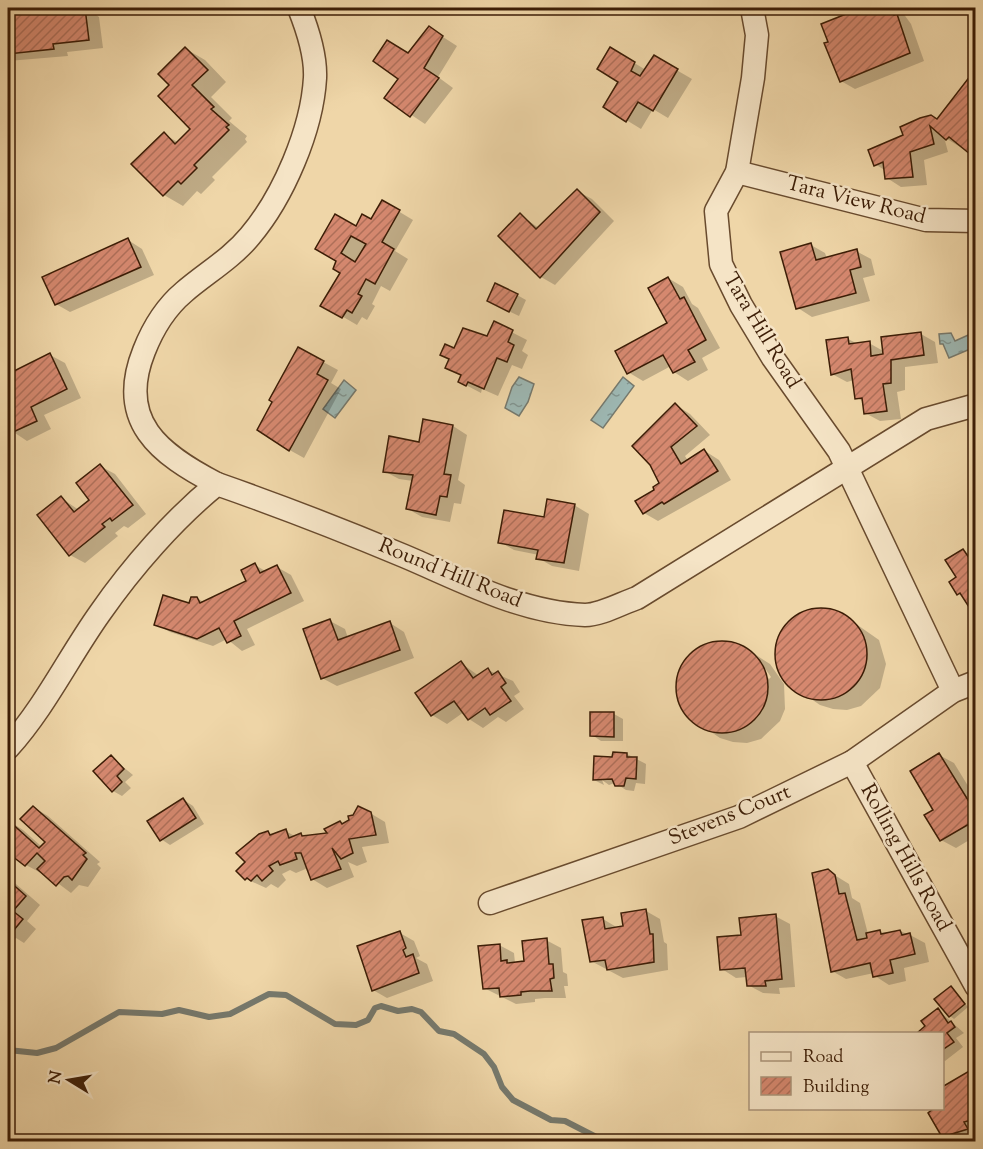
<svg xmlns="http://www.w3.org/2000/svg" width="983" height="1149" viewBox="0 0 983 1149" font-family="'Sorts Mill Goudy',serif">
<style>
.water{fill:url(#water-ripples);stroke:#76796d;stroke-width:1.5}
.shadow{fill:#0003}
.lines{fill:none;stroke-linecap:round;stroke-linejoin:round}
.stream{stroke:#76796d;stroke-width:6}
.building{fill:url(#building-hatch);stroke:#3c1d06;stroke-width:1.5;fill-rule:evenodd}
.street-casing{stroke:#694b2e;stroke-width:25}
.street{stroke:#f5e4c6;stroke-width:22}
.labels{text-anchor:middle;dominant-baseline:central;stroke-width:5;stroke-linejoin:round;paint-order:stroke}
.street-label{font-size:21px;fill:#3c1d06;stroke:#f5e4c6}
</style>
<defs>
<pattern id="water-ripples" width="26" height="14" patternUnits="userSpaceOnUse" patternTransform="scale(1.5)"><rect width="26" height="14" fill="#9db7b2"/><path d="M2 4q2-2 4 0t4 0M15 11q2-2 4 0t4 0" fill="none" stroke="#81948f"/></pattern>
<pattern id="building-hatch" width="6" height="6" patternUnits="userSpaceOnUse" patternTransform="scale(1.5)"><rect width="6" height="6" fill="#d5886f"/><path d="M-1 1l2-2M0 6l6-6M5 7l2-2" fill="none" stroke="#ae6f59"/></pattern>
</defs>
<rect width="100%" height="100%" fill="#efd6a8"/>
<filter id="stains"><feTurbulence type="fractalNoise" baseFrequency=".00333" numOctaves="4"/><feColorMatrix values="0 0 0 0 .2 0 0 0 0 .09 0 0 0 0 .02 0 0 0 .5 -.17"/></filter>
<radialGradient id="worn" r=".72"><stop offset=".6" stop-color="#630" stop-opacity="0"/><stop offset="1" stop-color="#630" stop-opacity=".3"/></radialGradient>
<g class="water">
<path d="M 975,332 L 975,347 L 949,358 L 943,344 L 940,344 L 939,334 L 951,333 L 955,341 Z"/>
<path d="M 519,377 L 534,384 L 528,402 L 519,416 L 505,408 L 512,387 Z"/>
<path d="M 623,377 L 634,386 L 603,428 L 591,420 Z"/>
<path d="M 344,380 L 356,390 L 335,418 L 323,409 Z"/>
</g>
<g class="shadow">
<path d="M 52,8 L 87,8 L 99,17 L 103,48 L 67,52 L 68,56 L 8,61 L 8,16 L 52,11 Z"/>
<path d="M 865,8 L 893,8 L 903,13 L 911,24 L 924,61 L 855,89 L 841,81 L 823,24 Z"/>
<path d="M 429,28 L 457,46 L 438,77 L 453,88 L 425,124 L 386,98 L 400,79 L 408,55 Z"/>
<path d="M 186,49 L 205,60 L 226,82 L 211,97 L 232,118 L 229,121 L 247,136 L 245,139 L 247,142 L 212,177 L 215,180 L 201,194 L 197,191 L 183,206 L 164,195 L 164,134 L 179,143 L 192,129 L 171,85 Z"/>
<path d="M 611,49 L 646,70 L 654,57 L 692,79 L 668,118 L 653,109 L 641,129 L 605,107 L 620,81 Z"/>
<path d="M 974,73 L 976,157 L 944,137 L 948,152 L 924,160 L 927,185 L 901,187 L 887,178 L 886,171 L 875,164 L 937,121 Z"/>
<path d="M 577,191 L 592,199 L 614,221 L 555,285 L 541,277 L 520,215 L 539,228 Z"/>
<path d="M 383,202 L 413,220 L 395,251 L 408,259 L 390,291 L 381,286 L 372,304 L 375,306 L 367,320 L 362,317 L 357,325 L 323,305 L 342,272 L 338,261 L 317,249 L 372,221 Z"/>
<path d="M 128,240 L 142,249 L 154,275 L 70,312 L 56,304 Z"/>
<path d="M 811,245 L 825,253 L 827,259 L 856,251 L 871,259 L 875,275 L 863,278 L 870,301 L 812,317 L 798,308 Z"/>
<path d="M 668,278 L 683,287 L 692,304 L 698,308 L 720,348 L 702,358 L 708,370 L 688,381 L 674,372 L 671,366 L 643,381 L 628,372 L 669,324 Z"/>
<path d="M 517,295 L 526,300 L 519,316 L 498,306 Z"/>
<path d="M 494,323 L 527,340 L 522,351 L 528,355 L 522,369 L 512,365 L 498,396 L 482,389 L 481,393 L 460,382 L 462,376 L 455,350 L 488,338 Z"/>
<path d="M 921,334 L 935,342 L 938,363 L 905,367 L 905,390 L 897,392 L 901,419 L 880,421 L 865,413 L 864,402 L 857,398 L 854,380 L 847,382 L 832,374 L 848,339 L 858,344 L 869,343 L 885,352 Z"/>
<path d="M 299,349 L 338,370 L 331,383 L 341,389 L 304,458 L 268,438 Z"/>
<path d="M 50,355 L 65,363 L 81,398 L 44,415 L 51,429 L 27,441 L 12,431 L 8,434 L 8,375 Z"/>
<path d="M 676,405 L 690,414 L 710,435 L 685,456 L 688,461 L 705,451 L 719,460 L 731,480 L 658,521 L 644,513 L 661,483 Z"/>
<path d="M 453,426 L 467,435 L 458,480 L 465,485 L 461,504 L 454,503 L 450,522 L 422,517 L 408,509 L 413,481 L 399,479 L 384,471 L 420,444 Z"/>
<path d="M 100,466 L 115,474 L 146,514 L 128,528 L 124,526 L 115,533 L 118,536 L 85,563 L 70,555 L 61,498 L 79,510 L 91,500 Z"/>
<path d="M 574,505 L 589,514 L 579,571 L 552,566 L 538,558 L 539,555 L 514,550 L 500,542 Z"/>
<path d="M 963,551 L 976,558 L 976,615 L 964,597 L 958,594 L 958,578 Z"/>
<path d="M 255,565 L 267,572 L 277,567 L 291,575 L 304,601 L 247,629 L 255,645 L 242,651 L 227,639 L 213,646 L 170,632 L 156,624 L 197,598 L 205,603 L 248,582 Z"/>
<path d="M 814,609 L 839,612 L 879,640 L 886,664 L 880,688 L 861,706 L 847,710 L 833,709 L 820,705 L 789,684 L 781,672 L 777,659 L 778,645 L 783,631 L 791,620 Z"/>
<path d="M 330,621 L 345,629 L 348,638 L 390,623 L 404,632 L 414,658 L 337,686 L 322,678 Z"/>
<path d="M 714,642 L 739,645 L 753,653 L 751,653 L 769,679 L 771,677 L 755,654 L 759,657 L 770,664 L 784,684 L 785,709 L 780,721 L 761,739 L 747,743 L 733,742 L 720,738 L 689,717 L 681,705 L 677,692 L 678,677 L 683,664 L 702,646 Z"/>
<path d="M 461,663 L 479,676 L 488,670 L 513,681 L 520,692 L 514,696 L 524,709 L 506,722 L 498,717 L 483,728 L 469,719 L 464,712 L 447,724 L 432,715 L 417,693 Z"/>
<path d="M 614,714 L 623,719 L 623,741 L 601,741 L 592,735 Z"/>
<path d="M 627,754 L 646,764 L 645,784 L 636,783 L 634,791 L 626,790 L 615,783 L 609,785 L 602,780 L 604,785 L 594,780 L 614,759 Z"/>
<path d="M 939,755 L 954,763 L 976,799 L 976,836 L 956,848 L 941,840 L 935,810 Z"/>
<path d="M 111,757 L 133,775 L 125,782 L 131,788 L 122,796 L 113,791 Z"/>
<path d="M 184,800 L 193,806 L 204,824 L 170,845 L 161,839 Z"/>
<path d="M 33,807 L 48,816 L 100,862 L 97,864 L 101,868 L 88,887 L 79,885 L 71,893 L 43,872 L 41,873 L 26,865 L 8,850 L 9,821 L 23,830 L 42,847 L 47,841 Z"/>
<path d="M 370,813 L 385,822 L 389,843 L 362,847 L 367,862 L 357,866 L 348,862 L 354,877 L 327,888 L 312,879 L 308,868 L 296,873 L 290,870 L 282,874 L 286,880 L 278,888 L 271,884 L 266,888 L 246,879 L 238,871 L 267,832 L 273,835 L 286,831 L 296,837 L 329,834 L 340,823 L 344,825 Z"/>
<path d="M 828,871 L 849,884 L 852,898 L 860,903 L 868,934 L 900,931 L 910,935 L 925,943 L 929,962 L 904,968 L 906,981 L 889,985 L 875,976 L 874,973 L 846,979 L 832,971 Z"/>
<path d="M 8,877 L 40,905 L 27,921 L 36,929 L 24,943 L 16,938 L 8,948 Z"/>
<path d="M 976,908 L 976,917 L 971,913 Z"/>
<path d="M 646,911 L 660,919 L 664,942 L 667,944 L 668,970 L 623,978 L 591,961 L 603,919 L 618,928 L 625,927 Z"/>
<path d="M 775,916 L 790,924 L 795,987 L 779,988 L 780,994 L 763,993 L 748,985 L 747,977 L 736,978 L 722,969 L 742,937 Z"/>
<path d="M 400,933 L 414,941 L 420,956 L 416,958 L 427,964 L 433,981 L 387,998 L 373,990 Z"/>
<path d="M 546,940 L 561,948 L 563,972 L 567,974 L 568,986 L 564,986 L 566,998 L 545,998 L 535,999 L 535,1002 L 516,1004 L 484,988 L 499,945 L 514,953 L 515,963 L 526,962 Z"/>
<path d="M 951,988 L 968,1007 L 954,1019 L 950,1016 Z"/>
<path d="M 938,1010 L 964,1033 L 956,1038 L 963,1047 L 945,1061 L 942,1059 L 942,1034 L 919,1033 L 927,1027 Z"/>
<path d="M 976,1068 L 976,1139 L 953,1142 L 943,1136 Z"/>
</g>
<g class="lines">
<path class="stream" d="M 8,1050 L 37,1053 L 56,1048 L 119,1012 L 162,1014 L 179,1010 L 209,1017 L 230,1014 L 269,994 L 286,995 L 335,1024 L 356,1025 L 368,1020 L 375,1008 L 381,1006 L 398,1011 L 412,1009 L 421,1012 L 439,1031 L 454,1034 L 484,1054 L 494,1067 L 502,1087 L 513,1100 L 551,1120 L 565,1121 L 606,1142"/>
</g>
<g class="building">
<path d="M 50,8 L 85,8 L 89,40 L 53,44 L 54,49 L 8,54 L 8,14 L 50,10 Z"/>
<path d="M 861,8 L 891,8 L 894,15 L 897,14 L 910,53 L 840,82 L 824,43 L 828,42 L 821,24 Z"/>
<path d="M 429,26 L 443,36 L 424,68 L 439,78 L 410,117 L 384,98 L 398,79 L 373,61 L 387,40 L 408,53 Z"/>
<path d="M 185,47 L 208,70 L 192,85 L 214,107 L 211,109 L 229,125 L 226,127 L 229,130 L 194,165 L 197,168 L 181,184 L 178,181 L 163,196 L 131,164 L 164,132 L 175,144 L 190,129 L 158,96 L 169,85 L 158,74 Z"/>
<path d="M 610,47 L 635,62 L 631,71 L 640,76 L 654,55 L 678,69 L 653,111 L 638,102 L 626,122 L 603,107 L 618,82 L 597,69 Z"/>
<path d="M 974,71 L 976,113 L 969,121 L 976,127 L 976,159 L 949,137 L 946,140 L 930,126 L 934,144 L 910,152 L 913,177 L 885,179 L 883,162 L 874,166 L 868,150 L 903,135 L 900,127 L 920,118 L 931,115 L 937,119 Z"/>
<path d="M 577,189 L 600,212 L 540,278 L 498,236 L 520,213 L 536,229 Z"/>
<path d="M 382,200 L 400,210 L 382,242 L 394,249 L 375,284 L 366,279 L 358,294 L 362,296 L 352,313 L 347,310 L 342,318 L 320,306 L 340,273 L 333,269 L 336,261 L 315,249 L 335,214 L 356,226 L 362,214 L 371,219 ZM 351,236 L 366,244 L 355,262 L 341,253 Z"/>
<path d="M 128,238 L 141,267 L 55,305 L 42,277 Z"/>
<path d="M 811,243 L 816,260 L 857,249 L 861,267 L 850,270 L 856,293 L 796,309 L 780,252 Z"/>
<path d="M 668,277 L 680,299 L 684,297 L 706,340 L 688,350 L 695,362 L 673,373 L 663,355 L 627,374 L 615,351 L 667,323 L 648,288 Z"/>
<path d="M 495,283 L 518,294 L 509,312 L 487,301 Z"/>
<path d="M 494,321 L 513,330 L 508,342 L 514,345 L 507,362 L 497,358 L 484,389 L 468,382 L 466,386 L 458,382 L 461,375 L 445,368 L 449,359 L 440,355 L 445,344 L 454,348 L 463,328 L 487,336 Z"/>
<path d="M 921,332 L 924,355 L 891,360 L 891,383 L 883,384 L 887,411 L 864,414 L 862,398 L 855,399 L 851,369 L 831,375 L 826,340 L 848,337 L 849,344 L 870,341 L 871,356 L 883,354 L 881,337 Z"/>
<path d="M 298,347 L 324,361 L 317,374 L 328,380 L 289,451 L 257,430 L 272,402 L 269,400 Z"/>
<path d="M 50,353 L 67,389 L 31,407 L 37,421 L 11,433 L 8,425 L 8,374 Z"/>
<path d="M 675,403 L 697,426 L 671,447 L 681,464 L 704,449 L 718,471 L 664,504 L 662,502 L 643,514 L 635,501 L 654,490 L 653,487 L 659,483 L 650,465 L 632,446 Z"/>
<path d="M 423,419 L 453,425 L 444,474 L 451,475 L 447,497 L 440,496 L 436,515 L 406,509 L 413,475 L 383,472 L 389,436 L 419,442 Z"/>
<path d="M 100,464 L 133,505 L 112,521 L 110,518 L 102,524 L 105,527 L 69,556 L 37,515 L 61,496 L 74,512 L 89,500 L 76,483 Z"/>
<path d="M 547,499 L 575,504 L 564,563 L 536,559 L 538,550 L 498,543 L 504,510 L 544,517 Z"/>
<path d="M 963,549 L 976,568 L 976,618 L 960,593 L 957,595 L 949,582 L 956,577 L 945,560 Z"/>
<path d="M 255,563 L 260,573 L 277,565 L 291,593 L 234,621 L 241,636 L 227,643 L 219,628 L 197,639 L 154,625 L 163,595 L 189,603 L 191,597 L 197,597 L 200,603 L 246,581 L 241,570 Z"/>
<circle cx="821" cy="654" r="46"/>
<path d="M 330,619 L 338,640 L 390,621 L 400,650 L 321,679 L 303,629 Z"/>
<circle cx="722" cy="687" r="46"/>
<path d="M 461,661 L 473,678 L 488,668 L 492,675 L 498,671 L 506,683 L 501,687 L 511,701 L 490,715 L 485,708 L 468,720 L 454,701 L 431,716 L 415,693 Z"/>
<path d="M 590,712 L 614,712 L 614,737 L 590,736 Z"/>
<path d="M 613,752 L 627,753 L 627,757 L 637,757 L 636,779 L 626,778 L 624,786 L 615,786 L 612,779 L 593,780 L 594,756 L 612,757 Z"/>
<path d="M 939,753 L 976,813 L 976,820 L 940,841 L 924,815 L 933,810 L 910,771 Z"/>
<path d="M 111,755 L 124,769 L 117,776 L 122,782 L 112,792 L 93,771 Z"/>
<path d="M 183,798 L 196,818 L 160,841 L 147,821 Z"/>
<path d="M 33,806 L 86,853 L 83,855 L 87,859 L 72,880 L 68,876 L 64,877 L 56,886 L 37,869 L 45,861 L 37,853 L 25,866 L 8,853 L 8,820 L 39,848 L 45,842 L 20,819 Z"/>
<path d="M 358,806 L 371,812 L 376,835 L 349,839 L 353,853 L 341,859 L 332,848 L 341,869 L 311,880 L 301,853 L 295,853 L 297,859 L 280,865 L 278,861 L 269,866 L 273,871 L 262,881 L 257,875 L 251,881 L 247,878 L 245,880 L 236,871 L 245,862 L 236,853 L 259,834 L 268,831 L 270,835 L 286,829 L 289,838 L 301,833 L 302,836 L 327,833 L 324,829 L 340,821 L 342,824 L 349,820 L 348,816 L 353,815 Z"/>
<path d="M 828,869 L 835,875 L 839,894 L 845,893 L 857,940 L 867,938 L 866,933 L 880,930 L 881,934 L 900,930 L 902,935 L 910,933 L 915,954 L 890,960 L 893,973 L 873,977 L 870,963 L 831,972 L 812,873 Z"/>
<path d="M 8,880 L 26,896 L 13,911 L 23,919 L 9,936 Z"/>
<path d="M 646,909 L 650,934 L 653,934 L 654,962 L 607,970 L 605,960 L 590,962 L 582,920 L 603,917 L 605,929 L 623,926 L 621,913 Z"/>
<path d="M 776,914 L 782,979 L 765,981 L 766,986 L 747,986 L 745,968 L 720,970 L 717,937 L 741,935 L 739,918 Z"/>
<path d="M 400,931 L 406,948 L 403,950 L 406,957 L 413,954 L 419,973 L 372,991 L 357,946 Z"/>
<path d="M 547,938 L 549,964 L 553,964 L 554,978 L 550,979 L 552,991 L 530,991 L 521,992 L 521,995 L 500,997 L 499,988 L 483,989 L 478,946 L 500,944 L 501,961 L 507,960 L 507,963 L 524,961 L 522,941 Z"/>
<path d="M 951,986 L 965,1004 L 949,1017 L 934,999 Z"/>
<path d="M 938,1008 L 948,1023 L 951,1021 L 955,1027 L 947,1033 L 954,1042 L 942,1050 L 942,1034 L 917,1033 L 925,1026 L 921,1021 Z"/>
<path d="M 976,1067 L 976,1119 L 964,1122 L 968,1129 L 942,1137 L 928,1113 L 934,1108 L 942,1108 L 942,1087 Z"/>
</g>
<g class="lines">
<g class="street-casing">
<g id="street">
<path d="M 752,8 L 757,35 L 753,78 L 737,172 L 716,211 L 721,264 L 741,305 L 773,358 L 839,451 L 953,691"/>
<path d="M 737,172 L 926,220 L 976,221"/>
<path d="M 217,484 C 159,454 116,421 144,351 C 153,328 165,308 184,292 C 206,273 231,259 250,236 C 283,197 312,130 315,78 C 316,56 307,28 299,8"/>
<path d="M 8,748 C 45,707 68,658 100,613 C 132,567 174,519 217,484 C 280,506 342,530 404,556 C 461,580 521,613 585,615 C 601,615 622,603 637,598 L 926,419 L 976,405"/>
<path d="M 852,762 L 976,986"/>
<path d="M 490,903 L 739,817 L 852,762 L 953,691 L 976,682"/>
</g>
</g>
<use href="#street" class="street"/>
</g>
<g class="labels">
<g class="street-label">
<text transform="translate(856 201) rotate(14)">Tara View Road</text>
<text transform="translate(761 331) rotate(59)">Tara Hill Road</text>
<text transform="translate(450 574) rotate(22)">Round Hill Road</text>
<text transform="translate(730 816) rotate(-22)">Stevens Court</text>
<text transform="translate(905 858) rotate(61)">Rolling Hills Road</text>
</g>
</g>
<rect width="983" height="1149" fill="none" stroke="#efd6a8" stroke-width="30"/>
<rect x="9" y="9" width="965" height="1131" fill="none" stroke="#3c1d06" stroke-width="3"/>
<rect x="15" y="15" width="953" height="1119" fill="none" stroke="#3c1d06" stroke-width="1.5"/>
<rect x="749" y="1032" width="195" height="78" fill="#f5e4c6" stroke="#ab9479" stroke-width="1.5"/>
<rect x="761" y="1052" width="30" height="9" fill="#f5e4c6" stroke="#ab9479" stroke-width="1.5"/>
<text x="803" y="1062" font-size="18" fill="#3c1d06">Road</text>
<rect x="761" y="1077" width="30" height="18" fill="url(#building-hatch)" stroke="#ab9479" stroke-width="1.5"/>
<text x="803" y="1092" font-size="18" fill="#3c1d06">Building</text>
<g transform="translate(69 1080) rotate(281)" stroke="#f5e4c6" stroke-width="4.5" paint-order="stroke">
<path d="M0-4.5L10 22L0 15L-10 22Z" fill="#3c1d06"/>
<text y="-9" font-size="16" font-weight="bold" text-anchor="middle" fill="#3c1d06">N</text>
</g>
<rect width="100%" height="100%" filter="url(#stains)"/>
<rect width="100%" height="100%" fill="url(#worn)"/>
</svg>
